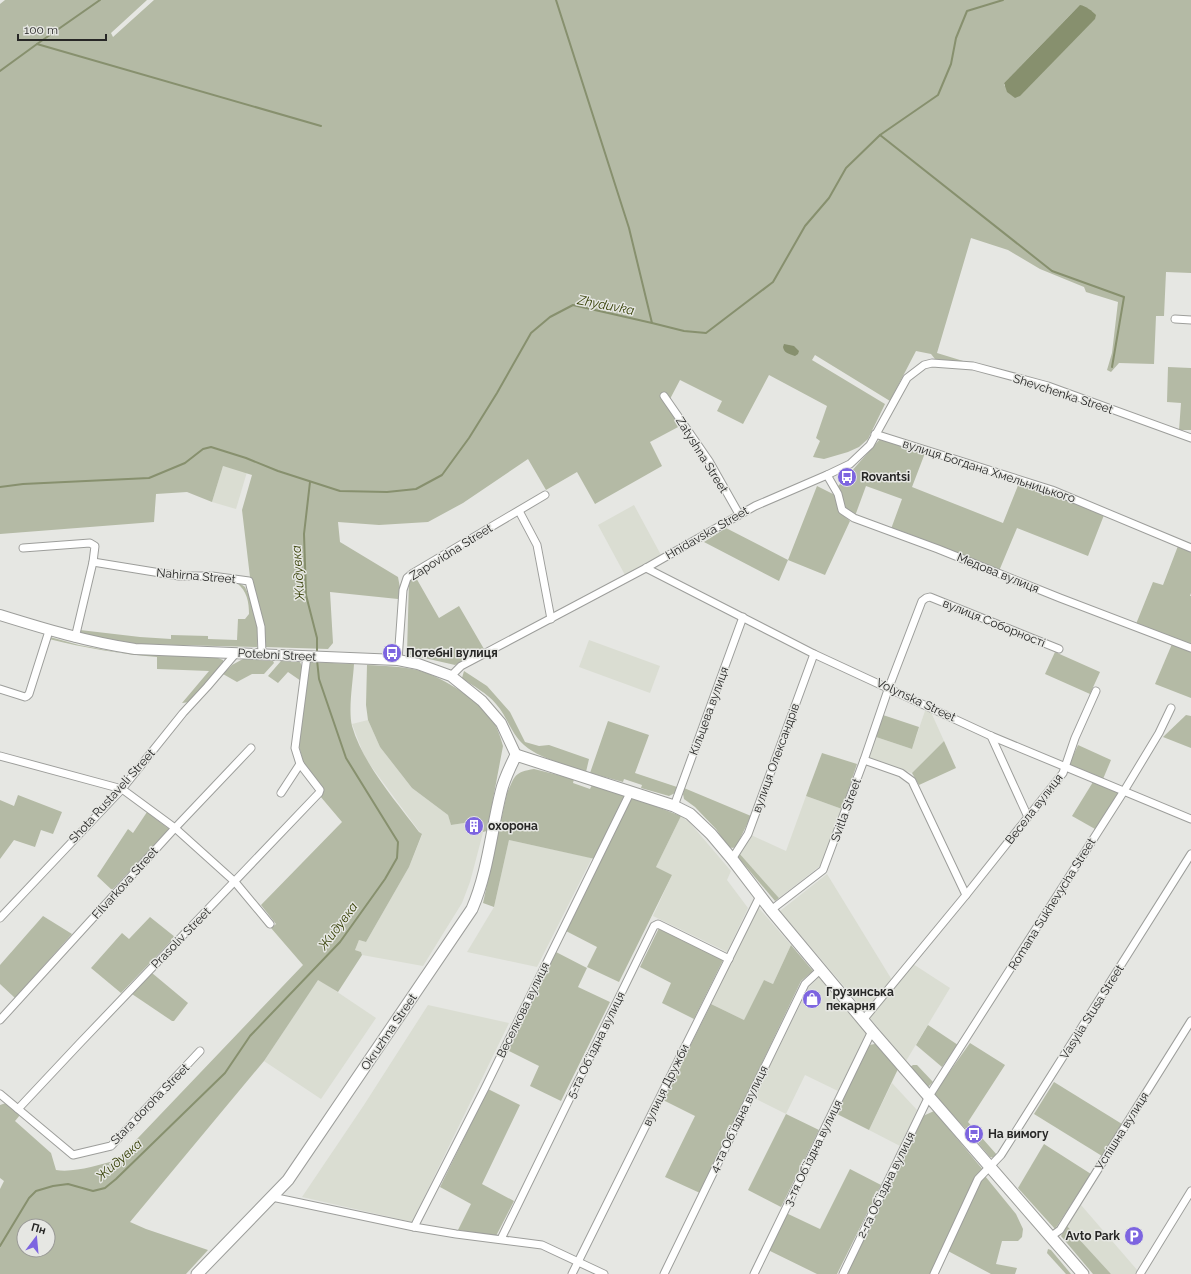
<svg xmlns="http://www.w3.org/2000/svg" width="1191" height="1274" viewBox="0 0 1191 1274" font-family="Raleway,sans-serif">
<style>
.built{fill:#daddd2}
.green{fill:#b4baa5;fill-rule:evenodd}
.water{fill:#87906e}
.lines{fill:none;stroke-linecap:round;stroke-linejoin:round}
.stream{stroke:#87906e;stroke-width:2}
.street-casing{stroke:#9d9e9b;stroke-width:9}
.secondary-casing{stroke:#9d9e9b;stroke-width:12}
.primary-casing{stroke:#9d9e9b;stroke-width:13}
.street{stroke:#fff;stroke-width:7}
.secondary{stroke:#fff;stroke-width:10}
.primary{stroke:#fff;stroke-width:11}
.labels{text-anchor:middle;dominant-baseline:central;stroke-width:3;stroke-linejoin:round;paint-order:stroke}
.street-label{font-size:12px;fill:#272726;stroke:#e6e7e3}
.poi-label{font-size:12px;font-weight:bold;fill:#272726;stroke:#e6e7e3;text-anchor:start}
.water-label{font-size:13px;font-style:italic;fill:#353f04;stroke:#e6e7e3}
</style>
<rect width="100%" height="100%" fill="#e6e7e3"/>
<g class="built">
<path d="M 223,466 L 247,472 L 236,509 L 212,502 Z"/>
<path d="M 634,505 L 661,555 L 625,575 L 598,525 Z"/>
<path d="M 589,640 L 660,666 L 650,693 L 579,667 Z"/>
<path d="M 926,708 L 930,710 L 944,741 L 912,773 L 872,761 L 869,756 L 876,737 L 912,749 Z"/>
<path d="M 368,720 L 380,747 L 412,788 L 448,815 L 451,825 L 471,822 L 485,825 L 470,882 L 462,903 L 423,966 L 362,955 L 361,952 L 355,950 L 359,940 L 366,942 L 409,867 L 422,835 L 365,758 L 352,724 Z"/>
<path d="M 806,796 L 842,809 L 820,866 L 779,898 L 739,853 L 751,835 L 786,851 Z"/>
<path d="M 681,816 L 690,823 L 731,871 L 727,880 L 748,908 L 727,952 L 653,916 L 672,875 L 656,867 Z"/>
<path d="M 509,840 L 592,858 L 537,967 L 467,952 L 494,907 Z"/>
<path d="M 827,874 L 892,980 L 865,1011 L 780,911 Z"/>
<path d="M 758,907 L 791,945 L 773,984 L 764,980 L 744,1020 L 711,1004 Z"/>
<path d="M 913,964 L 950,988 L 906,1061 L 870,1018 Z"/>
<path d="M 819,977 L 867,1034 L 838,1091 L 805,1075 L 786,1114 L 754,1098 L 809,987 Z"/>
<path d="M 318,979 L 376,1018 L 321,1099 L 264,1061 Z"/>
<path d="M 428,1005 L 509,1023 L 412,1222 L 302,1197 L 364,1105 Z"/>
<path d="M 892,1083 L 917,1110 L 900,1146 L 869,1130 Z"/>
<path d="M 1081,1205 L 1138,1271 L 1136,1274 L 1111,1274 L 1067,1226 Z"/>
</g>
<g class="green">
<path d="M 5,0 L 147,0 L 111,33 L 113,37 L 154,0 L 1191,0 L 1191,273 L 1166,272 L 1164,316 L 1156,316 L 1154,364 L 1119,363 L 1111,372 L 1107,370 L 1112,353 L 1118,302 L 1086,292 L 1084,287 L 1040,269 L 1008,250 L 971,238 L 937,353 L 973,364 L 935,359 L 931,354 L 916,351 L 890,401 L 815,355 L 812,360 L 885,404 L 868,439 L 859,447 L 848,452 L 824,459 L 813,457 L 820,441 L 816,438 L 827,406 L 769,375 L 743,424 L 717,411 L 722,401 L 680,380 L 670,399 L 665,393 L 660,396 L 680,426 L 650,442 L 662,466 L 595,504 L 577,472 L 546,490 L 528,459 L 463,503 L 428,522 L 379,525 L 338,522 L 340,542 L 398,577 L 400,588 L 398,599 L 330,592 L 333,643 L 328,649 L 265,647 L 263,627 L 250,577 L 242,510 L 252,475 L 223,466 L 212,502 L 187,492 L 156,494 L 154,522 L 0,534 L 0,4 ZM 1080,5 L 1004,86 L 1004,83 Z"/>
<path d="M 1168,367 L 1191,368 L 1191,430 L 1179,430 L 1181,403 L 1167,402 Z"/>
<path d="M 880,439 L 925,453 L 912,487 L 1003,523 L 1019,483 L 1051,493 L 1104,515 L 1088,556 L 1017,528 L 999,571 L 891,529 L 902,499 L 866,486 L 855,516 L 844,508 L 837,487 L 843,481 L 847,484 L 854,476 L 850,473 Z"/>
<path d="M 817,486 L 835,495 L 839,512 L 850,521 L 825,575 L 788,560 L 779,581 L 704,542 L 726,528 L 788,560 Z"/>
<path d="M 1178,546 L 1191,552 L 1191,593 L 1190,596 L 1191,596 L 1191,645 L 1136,624 L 1153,582 L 1163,585 Z"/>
<path d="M 415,576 L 439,618 L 459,606 L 484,649 L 455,665 L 407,654 L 409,579 Z"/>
<path d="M 238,582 L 245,587 L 250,598 L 258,628 L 257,647 L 138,644 L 80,634 L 80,630 L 140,637 L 171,639 L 171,635 L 208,636 L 208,639 L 237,640 L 238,619 L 245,619 L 249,614 C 249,602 247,591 237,583 Z"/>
<path d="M 50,637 L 79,645 L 122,653 L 218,658 L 223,660 L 223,663 L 190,702 L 182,703 L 209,671 L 157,669 L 157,657 C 120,654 85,648 49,639 Z"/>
<path d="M 1172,644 L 1191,651 L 1191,698 L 1155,684 Z"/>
<path d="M 1055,652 L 1100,672 L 1090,694 L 1045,674 Z"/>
<path d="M 243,659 L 273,661 L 274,663 L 264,674 L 252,674 L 237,682 L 223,674 L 232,665 Z"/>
<path d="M 281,661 L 300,662 L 303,668 L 301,681 L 288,672 L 278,683 L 268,676 Z"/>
<path d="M 310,662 L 354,664 C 353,681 348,710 352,726 C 363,764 395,800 419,832 L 422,834 L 409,867 L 366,942 L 359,940 L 355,950 L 361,952 L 362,955 L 338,992 L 318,980 L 264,1061 L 130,1222 L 146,1229 L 208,1250 L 186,1274 L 0,1274 L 0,1189 L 4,1181 L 0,1178 L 0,1105 L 6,1103 L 20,1115 L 15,1121 L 51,1153 L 56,1170 C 74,1173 98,1165 117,1160 L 303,965 L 271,928 L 276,924 L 261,905 L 342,822 L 320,796 L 304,765 L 299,746 ZM 24,1226 L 48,1226 L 48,1250 L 24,1250 Z"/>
<path d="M 367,665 C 384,666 401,666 417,670 C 439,675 475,698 489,715 C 496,724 500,735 503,746 L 487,831 L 483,832 L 484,825 L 471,822 L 451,825 L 448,815 L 412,788 L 380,747 L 368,720 L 366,705 Z"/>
<path d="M 464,671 L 487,686 L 510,712 L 525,742 L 539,746 L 549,745 L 589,759 L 586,772 C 565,764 540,759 524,745 C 511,734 507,716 496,704 C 487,693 473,686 462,678 Z"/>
<path d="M 883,715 L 919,727 L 912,749 L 876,737 Z"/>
<path d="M 1186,715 L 1191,716 L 1191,748 L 1163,737 Z"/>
<path d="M 608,721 L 649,735 L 635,773 L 677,787 L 675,793 L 669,796 L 641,788 L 642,785 L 624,779 L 623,782 L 590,773 Z"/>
<path d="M 944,741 L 956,768 L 919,785 L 912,773 Z"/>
<path d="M 1078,745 L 1111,760 L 1103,779 L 1069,765 Z"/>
<path d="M 822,753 L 857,764 L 842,809 L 806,796 Z"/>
<path d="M 534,769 L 574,779 L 573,783 L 590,789 L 592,785 L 626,795 L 595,859 L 509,840 L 494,907 L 483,903 L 507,793 C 515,776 514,772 534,769 Z"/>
<path d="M 1093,782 L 1119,792 L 1095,829 L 1072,816 Z"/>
<path d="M 684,788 L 751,816 L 737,845 L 733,848 L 728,847 L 716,829 L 695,807 L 684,799 L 683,794 Z"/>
<path d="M 18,795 L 62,812 L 53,834 L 41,830 L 35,847 L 14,840 L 0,859 L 0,800 L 14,806 Z"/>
<path d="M 631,797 L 681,816 L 656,867 L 672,875 L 619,982 L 587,967 L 597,947 L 566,931 Z"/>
<path d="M 147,812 L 169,829 L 112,890 L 97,876 L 128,829 L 133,833 Z"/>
<path d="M 739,853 L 779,898 L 775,901 L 738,857 Z"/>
<path d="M 43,916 L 72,934 L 15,998 L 0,984 L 0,965 Z"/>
<path d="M 150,917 L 175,937 L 121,993 L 91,968 L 122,933 L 129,939 Z"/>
<path d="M 659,928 L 723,960 L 694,1019 L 662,1003 L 671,983 L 640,967 Z"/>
<path d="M 791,945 L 813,971 L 801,981 L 700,1193 L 665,1177 L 695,1116 L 663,1100 L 711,1004 L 744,1020 L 764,980 L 773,984 Z"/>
<path d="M 556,952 L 587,968 L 578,987 L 610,1002 L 561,1101 L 530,1086 L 539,1066 L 507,1050 Z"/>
<path d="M 152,973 L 188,1003 L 174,1021 L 172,1021 L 132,994 Z"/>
<path d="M 928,1025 L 958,1045 L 942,1067 L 916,1045 Z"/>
<path d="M 970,1043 L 1005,1065 L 968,1122 L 997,1155 L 994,1158 L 990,1157 L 978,1143 L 980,1140 L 972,1131 L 971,1132 L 965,1128 L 935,1096 L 935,1092 Z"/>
<path d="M 875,1044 L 898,1069 L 869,1130 L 835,1113 L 869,1045 Z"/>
<path d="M 913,1065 L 917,1065 L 933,1082 L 928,1087 L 910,1067 Z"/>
<path d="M 1054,1082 L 1122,1124 L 1102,1156 L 1034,1114 Z"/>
<path d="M 488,1089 L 520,1105 L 482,1184 L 514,1201 L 496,1236 L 458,1230 L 471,1204 L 440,1187 Z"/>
<path d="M 934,1111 L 984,1171 L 932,1274 L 847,1274 L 923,1116 Z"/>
<path d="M 786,1114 L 819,1130 L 781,1207 L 748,1190 Z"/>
<path d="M 1044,1144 L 1091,1174 L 1055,1229 L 1018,1188 Z"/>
<path d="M 850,1169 L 881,1185 L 837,1274 L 817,1274 L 768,1250 L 786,1213 L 820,1229 Z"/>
<path d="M 985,1176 L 1016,1214 L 1023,1229 L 1022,1237 L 1018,1241 L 1002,1241 L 996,1264 L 1017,1268 L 1015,1274 L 991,1274 L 948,1251 L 980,1180 Z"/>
<path d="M 1067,1226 L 1111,1274 L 1093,1274 L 1061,1236 Z"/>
<path d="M 1048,1249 L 1051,1250 L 1071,1274 L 1066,1274 L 1047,1253 Z"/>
</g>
<g class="water">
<path d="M 1080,5 C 1086,6 1092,11 1096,15 L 1095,19 L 1020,96 L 1015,98 L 1007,92 L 1004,83 Z"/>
<path d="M 784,344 L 794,346 L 799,351 L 798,354 L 795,356 C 789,354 784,353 783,347 Z"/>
</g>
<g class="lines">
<g class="stream">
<path d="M 37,44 L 321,126"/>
<path d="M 0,71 L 37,44 L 100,0"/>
<path d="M 880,135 L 1052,271 L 1124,297 L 1112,367"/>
<path d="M 652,323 L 684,331 L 706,333 L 773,282 L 805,226 L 829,198 L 846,168 L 880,135 L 938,95 L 951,64 L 956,38 L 967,11 L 1003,0"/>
<path d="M 310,482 L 304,534 L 306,595 L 317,638 L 317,653"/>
<path d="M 0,487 L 23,484 L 149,478 L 185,463 L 203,449 L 211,447 L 246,458 L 278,471 L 340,491 L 387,492 L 416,489 L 442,475 L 469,438 L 497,393 L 531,333 L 550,317 L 573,305 L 652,323 L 629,228 L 556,0"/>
<path d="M 0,1246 L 29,1198 L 36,1191 L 53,1186 L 68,1184 L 93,1191 L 105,1188 L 116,1179 L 225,1073 L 250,1036 L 340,942 L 385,879 L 397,858 L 398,842 L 346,758 L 319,679 L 317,660"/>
</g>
<g class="street-casing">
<g id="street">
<path d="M 1175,319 L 1191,320"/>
<path d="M 664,396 L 709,461 L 739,514"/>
<path d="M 875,434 L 1052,490 L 1191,548"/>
<path d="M 827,475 L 838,494 L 842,510 L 854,518 L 938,549 L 1060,598 L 1191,648"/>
<path d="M 519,511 L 537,545 L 551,619"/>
<path d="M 23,548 L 90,543 L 95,546 L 93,562 L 75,638"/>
<path d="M 93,562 L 179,576 L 212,576 L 249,581 L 261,627 L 262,654"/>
<path d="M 646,568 L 814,654 L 991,736 L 1191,819"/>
<path d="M 398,660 L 403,590 L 407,578 L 413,573 L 545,495"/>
<path d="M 451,676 L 461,666 L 646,568 L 755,506 L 827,475 L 850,464 L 870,445 L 907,378 L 924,365 L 932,363 L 973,366 L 1048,386 L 1191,438"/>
<path d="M 0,689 L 25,697 L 27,696 L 29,694 L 49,631"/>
<path d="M 991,736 L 1028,817"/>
<path d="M 0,756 L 122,789 L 175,828 L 235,882 L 270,924"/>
<path d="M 864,760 L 901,773 L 912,781 L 966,895"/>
<path d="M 281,793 L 300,764"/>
<path d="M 674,806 L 743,617"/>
<path d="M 732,859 L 748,834 L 814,654"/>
<path d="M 771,910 L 823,870 L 864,760 L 889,687 L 922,601 L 926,598 L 930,597 L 1059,649"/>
<path d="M 0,918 L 122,789 L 183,713 L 207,687 L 236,653"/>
<path d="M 0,1020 L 175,828 L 251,748"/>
<path d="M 863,1020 L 966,895 L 1063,773 L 1075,738 L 1096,691"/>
<path d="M 0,1094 L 73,1155 L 111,1146 L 200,1051"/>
<path d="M 18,1109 L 80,1043 L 319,793 L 320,790 L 300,764 L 295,748 L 307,656"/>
<path d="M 272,1197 L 414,1227 L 456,1234 L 542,1245 L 604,1274"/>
<path d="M 414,1227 L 485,1088 L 631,791"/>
<path d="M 1050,1237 L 1060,1230 L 1191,1021"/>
<path d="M 501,1239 L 654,926 L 658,924 L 729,959"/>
<path d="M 572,1274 L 760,896"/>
<path d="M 664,1274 L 805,984 L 821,969"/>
<path d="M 754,1274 L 872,1031"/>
<path d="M 843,1274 L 929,1096 L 1124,791 L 1159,733 L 1171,708"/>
<path d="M 934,1274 L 978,1179 L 1001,1155 L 1191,854"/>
<path d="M 1140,1274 L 1191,1191"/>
</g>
</g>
<g class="secondary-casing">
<path id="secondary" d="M 0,615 C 45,629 88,642 135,649 L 398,660 L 418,664 L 451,676 L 482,701 L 501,723 L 516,755"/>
</g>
<g class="primary-casing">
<path id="primary" d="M 197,1274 L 288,1180 L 472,909 C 488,872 491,832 501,792 C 504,779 510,767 516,755 L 674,806 L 690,814 L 711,834 L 732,859 L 771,910 L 872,1031 L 1083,1274"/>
</g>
<use href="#street" class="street"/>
<use href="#secondary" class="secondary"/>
<use href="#primary" class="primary"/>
</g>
<defs>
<g id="bus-disc" transform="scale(1)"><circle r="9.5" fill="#7d65e0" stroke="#e6e7e3"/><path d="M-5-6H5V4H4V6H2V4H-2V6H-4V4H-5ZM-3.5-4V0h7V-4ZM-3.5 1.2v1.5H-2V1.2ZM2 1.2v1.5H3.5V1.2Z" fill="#fff"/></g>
<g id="building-disc" transform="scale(1)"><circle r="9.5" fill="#7d65e0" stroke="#e6e7e3"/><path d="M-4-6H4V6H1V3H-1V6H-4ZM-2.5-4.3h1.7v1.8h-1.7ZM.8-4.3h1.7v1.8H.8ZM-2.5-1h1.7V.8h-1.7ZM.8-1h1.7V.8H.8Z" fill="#fff"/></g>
<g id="shop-disc" transform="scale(1)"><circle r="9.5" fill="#7d65e0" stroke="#e6e7e3"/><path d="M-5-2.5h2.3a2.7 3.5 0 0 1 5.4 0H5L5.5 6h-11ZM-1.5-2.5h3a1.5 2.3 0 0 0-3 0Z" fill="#fff"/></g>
<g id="parking-disc" transform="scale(1)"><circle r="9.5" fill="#7d65e0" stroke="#e6e7e3"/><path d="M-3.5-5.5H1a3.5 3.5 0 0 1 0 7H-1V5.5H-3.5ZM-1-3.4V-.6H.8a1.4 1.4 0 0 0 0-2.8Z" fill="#fff"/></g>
</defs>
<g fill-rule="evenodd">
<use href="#bus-disc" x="847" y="477"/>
<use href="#bus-disc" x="392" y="653"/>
<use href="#building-disc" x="474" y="826"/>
<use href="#shop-disc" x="812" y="999"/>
<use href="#bus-disc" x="974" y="1134"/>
<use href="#parking-disc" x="1134" y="1236"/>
</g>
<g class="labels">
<g class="street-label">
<text transform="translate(1063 394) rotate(18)">Shevchenka Street</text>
<text transform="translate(702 455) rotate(58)">Zatyshna Street</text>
<text transform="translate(989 471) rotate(18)">вулиця Богдана Хмельницького</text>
<text transform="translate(707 533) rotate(-30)">Hnidavska Street</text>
<text transform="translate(451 552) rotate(-32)">Zapovidna Street</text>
<text transform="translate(998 573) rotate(22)">Медова вулиця</text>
<text transform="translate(196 576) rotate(5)">Nahirna Street</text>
<text transform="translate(994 623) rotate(22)">вулиця Соборності</text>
<text transform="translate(277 655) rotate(3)">Potebni Street</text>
<text transform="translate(916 700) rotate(25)">Volynska Street</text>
<text transform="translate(709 711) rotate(-70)">Кільцева вулиця</text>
<text transform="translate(776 758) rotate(-70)">вулиця Олександрів</text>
<text transform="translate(112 796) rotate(-48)">Shota Rustaveli Street</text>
<text transform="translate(1034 809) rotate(-52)">Весела вулиця</text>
<text transform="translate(846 810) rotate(-70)">Svitla Street</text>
<text transform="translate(125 883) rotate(-48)">Filvarkova Street</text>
<text transform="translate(1052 904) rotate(-58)">Romana Sukhevycha Street</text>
<text transform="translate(181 938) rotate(-46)">Prasoliv Street</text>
<text transform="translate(523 1010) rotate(-64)">Веселкова вулиця</text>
<text transform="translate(1092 1012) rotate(-58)">Vasylia Stusa Street</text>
<text transform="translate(389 1032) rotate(-56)">Okruzhna Street</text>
<text transform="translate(596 1045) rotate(-64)">5-та Обʼїздна вулиця</text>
<text transform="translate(666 1085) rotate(-64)">вулиця Дружби</text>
<text transform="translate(150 1104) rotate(-46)">Stara doroha Street</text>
<text transform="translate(739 1119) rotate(-64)">4-та Обʼїздна вулиця</text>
<text transform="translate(1122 1131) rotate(-58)">Успішна вулиця</text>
<text transform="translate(813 1153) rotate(-64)">3-тя Обʼїздна вулиця</text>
<text transform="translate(886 1185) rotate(-64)">2-га Обʼїздна вулиця</text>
</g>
<g class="poi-label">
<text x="861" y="477">Rovantsi</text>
<text x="406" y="653">Потебні вулиця</text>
<text x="488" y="826">охорона</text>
<text x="826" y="992">Грузинська<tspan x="826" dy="14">пекарня</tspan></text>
<text x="988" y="1134">На вимогу</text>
<text x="1120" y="1236" text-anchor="end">Avto Park</text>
</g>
<g class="water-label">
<text transform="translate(606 305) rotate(11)">Zhyduvka</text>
<text transform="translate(298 573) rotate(-94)">Жидувка</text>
<text transform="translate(338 926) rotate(-53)">Жидувка</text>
<text transform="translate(119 1160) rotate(-41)">Жидувка</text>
</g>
</g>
<g transform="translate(36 1238) rotate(16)"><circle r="19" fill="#e6e7e3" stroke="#9a9a97"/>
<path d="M0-3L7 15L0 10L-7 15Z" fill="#7d65e0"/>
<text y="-6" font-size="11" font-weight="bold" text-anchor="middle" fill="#272726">Пн</text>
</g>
<path d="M18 34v6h88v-6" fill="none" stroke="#272726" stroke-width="2"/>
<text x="24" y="34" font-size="12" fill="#272726" stroke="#e6e7e3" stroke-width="3" paint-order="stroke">100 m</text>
</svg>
